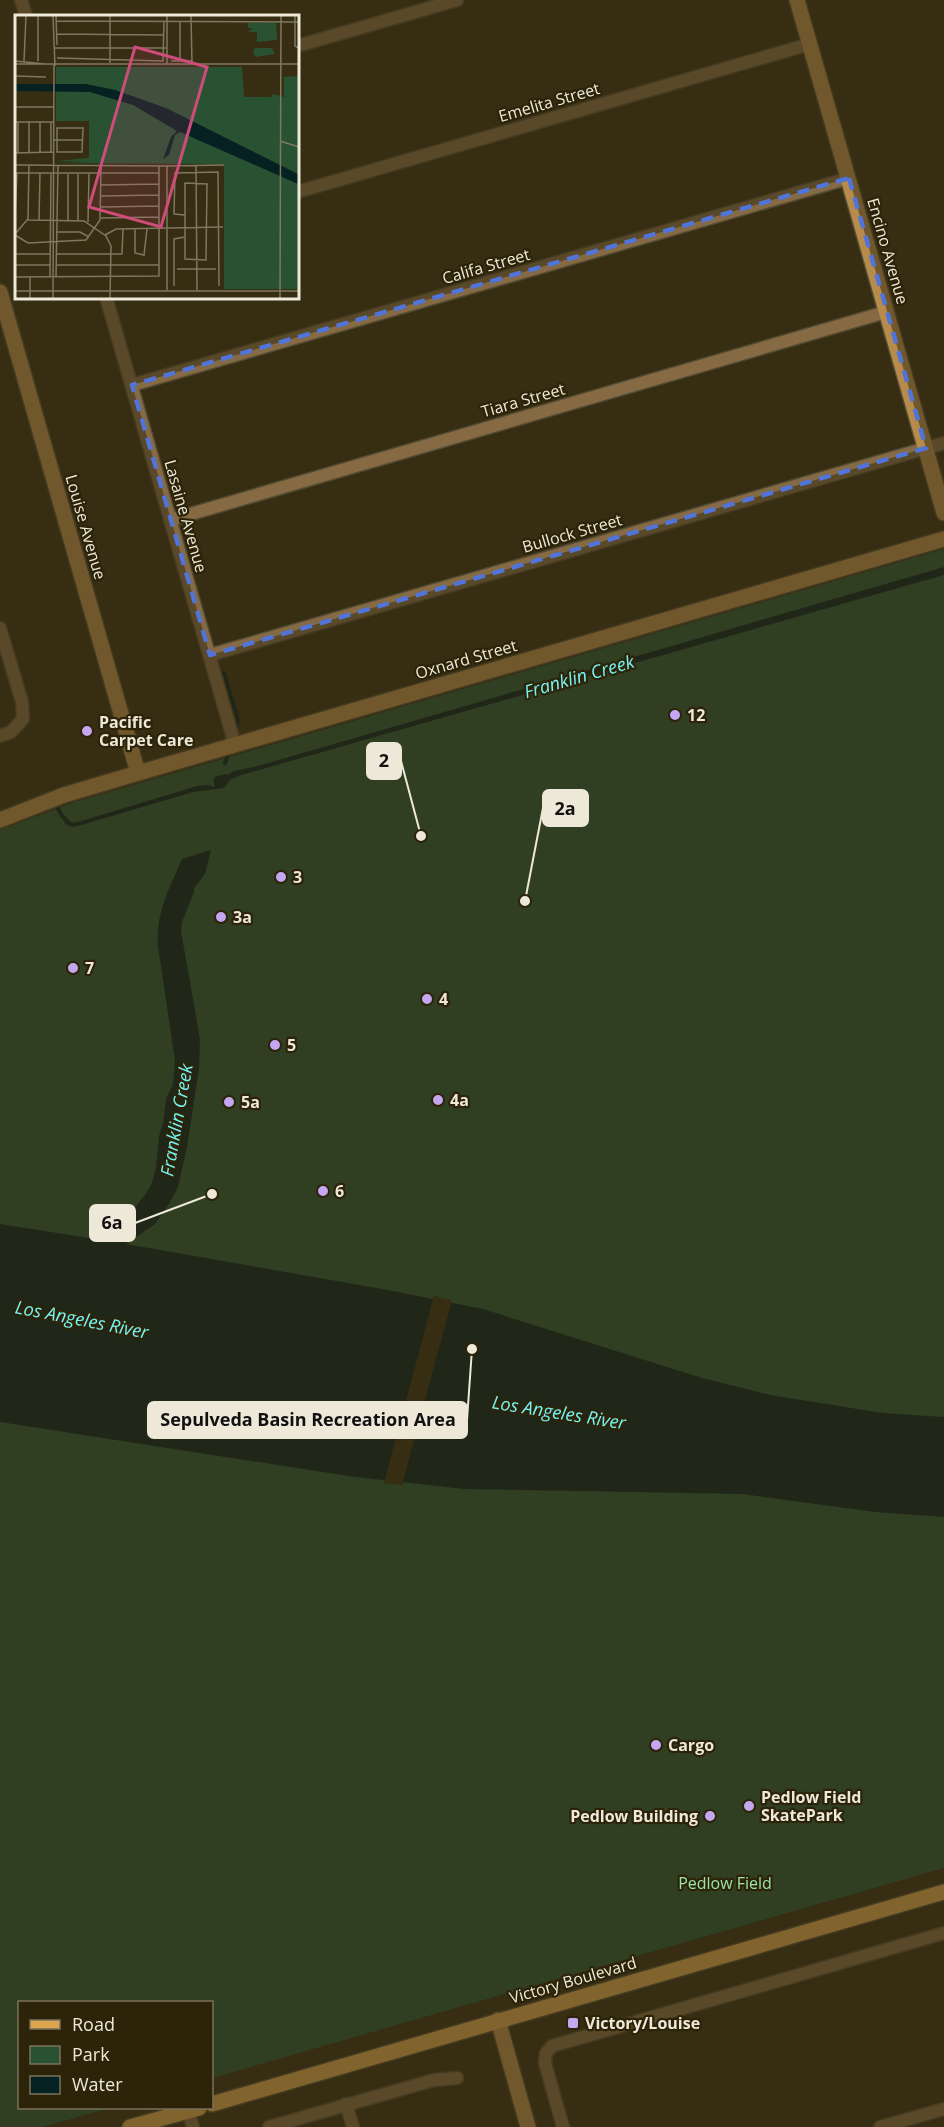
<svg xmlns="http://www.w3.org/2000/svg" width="944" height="2127" viewBox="0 0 944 2127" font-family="'Open Sans',sans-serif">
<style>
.green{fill:#295233}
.water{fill:#062122}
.pier{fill:#362d12}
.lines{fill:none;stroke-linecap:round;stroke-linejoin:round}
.stream{stroke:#062122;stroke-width:4}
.street-casing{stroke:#534b32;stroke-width:15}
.secondary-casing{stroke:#534b32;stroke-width:18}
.primary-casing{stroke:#534b32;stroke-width:18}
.street{stroke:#856a44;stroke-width:12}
.secondary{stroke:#b68b4c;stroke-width:15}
.primary{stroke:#dca550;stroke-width:15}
.marked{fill:none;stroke:#5174d8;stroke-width:4.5;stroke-dasharray:12 8;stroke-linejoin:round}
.poi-dot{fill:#c5a7f1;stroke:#2c2308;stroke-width:2}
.labels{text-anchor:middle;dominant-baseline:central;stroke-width:4.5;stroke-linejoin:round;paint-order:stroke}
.street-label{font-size:16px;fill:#ede8d8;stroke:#2c2308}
.poi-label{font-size:16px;font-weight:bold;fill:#ede8d8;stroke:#2c2308;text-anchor:start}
.park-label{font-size:16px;fill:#98e4a8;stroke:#2c2308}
.water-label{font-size:18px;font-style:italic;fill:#75f3f4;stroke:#2c2308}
.inset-road{fill:none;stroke:#7f7861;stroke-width:1.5}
.view{fill:#cd4c7a;fill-opacity:0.15;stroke:#cd4c7a;stroke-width:3}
.inset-edge{fill:none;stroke:#ede8d8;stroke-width:3}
.leader{fill:none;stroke:#ede8d8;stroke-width:2}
.callout-dot{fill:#ede8d8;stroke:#2c2308;stroke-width:2}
.callout{fill:#ede8d8;stroke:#ede8d8;stroke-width:2}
.callout-label{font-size:18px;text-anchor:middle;font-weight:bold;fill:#111}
</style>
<rect width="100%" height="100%" fill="#362d12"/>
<path class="green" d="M 944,549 L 944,1868 L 212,2078 L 212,2002 L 20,2002 L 20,2108 L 110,2108 L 43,2127 L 0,2127 L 0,830 L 75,802 Z"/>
<g class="water">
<path d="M 944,567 L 944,575 L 238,776 L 230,780 L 224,788 L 193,792 L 78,826 L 72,827 L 64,823 L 78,822 L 197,786 L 207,785 L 215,787 L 213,779 L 215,777 L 225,774 L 227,775 L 234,771 L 258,766 Z"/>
<path d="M 211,850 L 205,874 L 194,888 L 194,892 L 182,922 L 181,931 L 200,1039 L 199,1069 L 187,1147 L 178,1187 L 169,1204 L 155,1224 L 126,1244 L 388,1290 L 483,1309 L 702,1378 L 770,1395 L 883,1413 L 944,1417 L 944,1517 L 875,1512 L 742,1494 L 464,1489 L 355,1477 L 0,1422 L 0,1224 L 96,1239 L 113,1221 L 136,1206 L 145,1195 L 152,1183 L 156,1168 L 159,1136 L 163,1124 L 166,1099 L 173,1084 L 175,1061 L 158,946 C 155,915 170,887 182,859 Z"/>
</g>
<path class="pier" d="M 434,1296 L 452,1300 L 402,1485 L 384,1483 Z"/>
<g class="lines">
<g class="stream">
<path d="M 224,673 L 238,720 L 235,733"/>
<path d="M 225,763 L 229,752"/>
<path d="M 55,803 L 62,816 L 69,823"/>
</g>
<g class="street-casing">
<g id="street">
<path d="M 21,0 L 26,16"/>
<path d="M 297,46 L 457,0"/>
<path d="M 297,192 L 810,44"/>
<path d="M 106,297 L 235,745"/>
<path d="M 132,385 L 849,178"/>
<path d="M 170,520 L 886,312"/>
<path d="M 0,628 L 22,702 L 23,719 L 11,732 L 0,736"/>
<path d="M 210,655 L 944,443"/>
<path d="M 346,2104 L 353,2127"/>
<path d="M 188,2111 L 193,2127"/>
<path d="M 269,2127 L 434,2080 L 457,2078"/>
<path d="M 563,2127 L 545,2063 L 546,2053 L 552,2046 L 944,1933"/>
<path d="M 880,2127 L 944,2109"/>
</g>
</g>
<g class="secondary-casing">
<g id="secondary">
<path d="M 797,0 L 944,513"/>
<path d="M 0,292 L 138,773"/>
<path d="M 0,820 L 64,795 L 138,773 L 944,539"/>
<path d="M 498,2020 L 528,2127"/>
</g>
</g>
<g class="primary-casing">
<g id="primary">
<path d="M 212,2104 L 944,1892"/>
<path d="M 130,2127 L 199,2108"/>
</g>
</g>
<use href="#street" class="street"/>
<use href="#secondary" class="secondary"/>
<use href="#primary" class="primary"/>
</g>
<path d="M0 0H944V2127H0ZM 849,178 L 926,448 L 210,655 L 132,385 Z" fill="#362d12" fill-opacity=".55" fill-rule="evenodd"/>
<path class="marked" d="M 849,178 L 926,448 L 210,655 L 132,385 Z"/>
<g class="poi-dot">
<circle cx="675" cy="715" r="6"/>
<circle cx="87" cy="731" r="6"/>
<circle cx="281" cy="877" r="6"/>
<circle cx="221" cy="917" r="6"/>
<circle cx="73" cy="968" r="6"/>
<circle cx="427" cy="999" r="6"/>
<circle cx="275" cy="1045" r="6"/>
<circle cx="438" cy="1100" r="6"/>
<circle cx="229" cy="1102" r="6"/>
<circle cx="323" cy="1191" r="6"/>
<circle cx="656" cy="1745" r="6"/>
<circle cx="749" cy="1806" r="6"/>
<circle cx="710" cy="1816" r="6"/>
<rect x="567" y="2017" width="12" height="12" rx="3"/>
</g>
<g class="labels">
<g class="street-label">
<text transform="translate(549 102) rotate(-16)">Emelita Street</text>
<text transform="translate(888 251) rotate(74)">Encino Avenue</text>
<text transform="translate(486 266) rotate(-16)">Califa Street</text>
<text transform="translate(523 400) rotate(-16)">Tiara Street</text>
<text transform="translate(186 516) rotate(74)">Lasaine Avenue</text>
<text transform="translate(86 527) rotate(74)">Louise Avenue</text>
<text transform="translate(572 533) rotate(-16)">Bullock Street</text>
<text transform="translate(466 659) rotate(-16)">Oxnard Street</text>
<text transform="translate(573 1980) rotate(-16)">Victory Boulevard</text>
</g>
<g class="poi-label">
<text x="687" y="715">12</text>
<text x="99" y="722">Pacific<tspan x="99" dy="18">Carpet Care</tspan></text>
<text x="293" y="877">3</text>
<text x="233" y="917">3a</text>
<text x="85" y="968">7</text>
<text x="439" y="999">4</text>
<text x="287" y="1045">5</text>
<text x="450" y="1100">4a</text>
<text x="241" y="1102">5a</text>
<text x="335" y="1191">6</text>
<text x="668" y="1745">Cargo</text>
<text x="761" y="1797">Pedlow Field<tspan x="761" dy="18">SkatePark</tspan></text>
<text x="698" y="1816" text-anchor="end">Pedlow Building</text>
<text x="585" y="2023">Victory/Louise</text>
</g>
<g class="park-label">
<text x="725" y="1883">Pedlow Field</text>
</g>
<g class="water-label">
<text transform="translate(579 676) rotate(-16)">Franklin Creek</text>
<text transform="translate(176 1120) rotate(-80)">Franklin Creek</text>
<text transform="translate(82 1319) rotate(11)">Los Angeles River</text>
<text transform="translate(559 1412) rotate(9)">Los Angeles River</text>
</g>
</g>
<g transform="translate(15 15)">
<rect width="284" height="284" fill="#362d12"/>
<path d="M 233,8 L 261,8 L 262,25 L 242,27 L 242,17 L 233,17 L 238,13 L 233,13 ZM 240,33 L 257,33 L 260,39 L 241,42 L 238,38 ZM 41,52 L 227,52 L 229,82 L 256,82 L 257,79 L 269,82 L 269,62 L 283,61 L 283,274 L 209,274 L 209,149 L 41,148 L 74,147 L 41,146 L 74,143 L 74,106 L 41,106 Z" fill="#295233"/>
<path d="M 0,69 L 71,69 L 100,75 L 151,93 L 283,159 L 283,169 L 165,117 L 160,120 L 154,140 L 148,144 L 156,122 L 162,116 L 118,90 L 75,77 L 0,76 Z" fill="#062122"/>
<path class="inset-road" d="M 23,1 L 23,46M 38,1 L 40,51M 41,1 L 42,30M 176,1 L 177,49M 280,1 L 280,31 L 284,33M 41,6 L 284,7M 42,19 L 149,20M 39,33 L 151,33M 42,43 L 148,46 L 149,6M 0,46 L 30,49M 9,46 L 11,1M 156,46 L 177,46M 165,46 L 165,6M 95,48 L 95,1M 0,49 L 284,49M 152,49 L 152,1M 0,61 L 31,62M 0,92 L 39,92M 14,106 L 14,138M 0,107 L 39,107M 3,107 L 3,138M 25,107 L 25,138M 42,113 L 68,113 L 67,137 L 42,137 ZM 39,125 L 68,125M 265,126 L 284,132M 36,137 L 36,107M 0,138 L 39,137M 0,150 L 152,151 L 152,275M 181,150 L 182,275M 152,151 L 209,150M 0,158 L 144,158M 170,168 L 192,169 L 191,245 L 170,244 ZM 86,170 L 144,169M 86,181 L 144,180M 86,192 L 144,191M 170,200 L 159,199 L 160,158 L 203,157 L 204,271M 0,203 L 2,158M 86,203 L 144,202M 13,205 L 69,206 L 91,221 L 96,231 L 95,283M 24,205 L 25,158M 53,205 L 53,159M 63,205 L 63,159M 73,207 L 74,159M 120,214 L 120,238 L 129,240 L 132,214M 41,217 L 65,217 L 74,222M 0,219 L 13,204 L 14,150M 0,220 L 13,228 L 71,225 L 85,205 L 86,151M 90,220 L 101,214 L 208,212M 0,239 L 35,239M 41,239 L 107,239 L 108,214M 0,250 L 35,250M 41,250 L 144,250M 162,254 L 201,254M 35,261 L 36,159M 41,261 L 43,151M 0,262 L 144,261 L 144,151M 159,271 L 159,224 L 170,222M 0,276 L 284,276M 15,283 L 15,262M 38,283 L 39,49M 265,283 L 266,1"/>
<path class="view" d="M 120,32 L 192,52 L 146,212 L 74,192 Z"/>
<rect width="284" height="284" class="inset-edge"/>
</g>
<path class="leader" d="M421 836L401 761M525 901L543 808M212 1194L135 1223M472 1349L467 1420"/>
<g class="callout-dot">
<circle cx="421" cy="836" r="6"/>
<circle cx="525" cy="901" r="6"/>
<circle cx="212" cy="1194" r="6"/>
<circle cx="472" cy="1349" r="6"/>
</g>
<g class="callout">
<rect x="367" y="743" width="34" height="36" rx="6"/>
<rect x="543" y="790" width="45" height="36" rx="6"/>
<rect x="90" y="1205" width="45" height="36" rx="6"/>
<rect x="148" y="1402" width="319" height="36" rx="6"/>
</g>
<g class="callout-label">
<text x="384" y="767">2</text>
<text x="565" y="815">2a</text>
<text x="112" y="1229">6a</text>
<text x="308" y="1426">Sepulveda Basin Recreation Area</text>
</g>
<rect x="18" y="2001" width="195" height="108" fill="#2c2308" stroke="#79725b" stroke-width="1.5"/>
<rect x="30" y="2020" width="30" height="9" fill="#dca550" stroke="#79725b" stroke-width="1.5"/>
<text x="72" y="2031" font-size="18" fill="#ede8d8">Road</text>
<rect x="30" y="2046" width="30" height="18" fill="#295233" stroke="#79725b" stroke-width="1.5"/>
<text x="72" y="2061" font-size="18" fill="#ede8d8">Park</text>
<rect x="30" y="2076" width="30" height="18" fill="#062122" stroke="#79725b" stroke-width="1.5"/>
<text x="72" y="2091" font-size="18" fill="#ede8d8">Water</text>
</svg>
